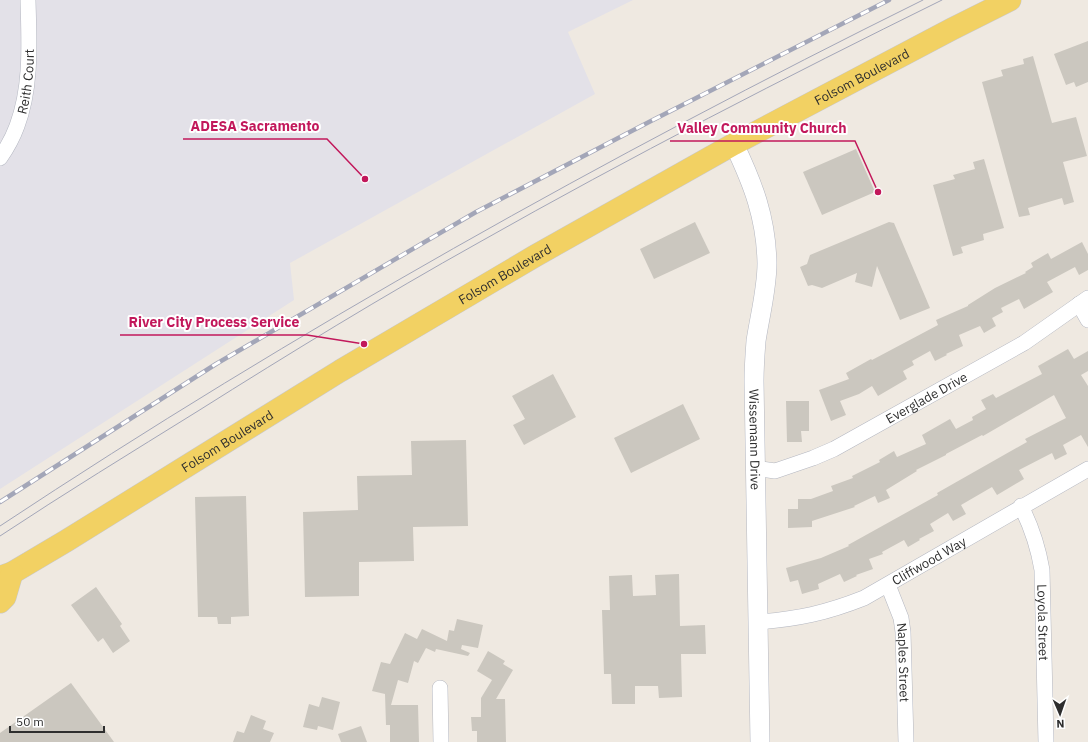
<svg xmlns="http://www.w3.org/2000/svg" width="1088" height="742" viewBox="0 0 1088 742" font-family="'IBM Plex Sans',sans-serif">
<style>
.industrial{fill:#e3e1e8}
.building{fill:#cbc7bf}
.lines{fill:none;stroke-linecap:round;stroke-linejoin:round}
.minor-casing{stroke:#b4b7c1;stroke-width:16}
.tertiary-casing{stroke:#b4b7c1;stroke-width:20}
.primary-casing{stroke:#c9c9c9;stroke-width:23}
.minor{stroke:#fff;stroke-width:15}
.tertiary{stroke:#fff;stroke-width:19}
.primary{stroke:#f2d163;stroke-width:22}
.tram{stroke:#a3a6b8;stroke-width:1}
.rail-casing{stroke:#a3a6b8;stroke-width:4.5}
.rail{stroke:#fff;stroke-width:3;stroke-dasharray:9;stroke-linecap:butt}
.labels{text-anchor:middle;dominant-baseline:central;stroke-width:4;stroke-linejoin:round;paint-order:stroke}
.street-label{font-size:13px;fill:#2e2e2e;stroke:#fff}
.leader{fill:none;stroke:#c2185b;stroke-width:1.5}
.callout-dot{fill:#c2185b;stroke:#fff;stroke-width:1.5}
.callout-label{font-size:14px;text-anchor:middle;font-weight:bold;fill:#c2185b;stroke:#fff;stroke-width:4;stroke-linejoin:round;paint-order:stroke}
</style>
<rect width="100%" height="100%" fill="#efe9e1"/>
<path class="industrial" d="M 0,0 L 633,0 L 568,32 L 595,94 L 290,263 L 294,300 L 0,489 Z"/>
<g class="building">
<path d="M 1088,41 L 1088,82 L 1076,87 L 1074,82 L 1066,85 L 1054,54 Z"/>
<path d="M 1033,56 L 1052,123 L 1076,117 L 1087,156 L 1063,162 L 1074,202 L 1064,205 L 1062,198 L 1028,208 L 1030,215 L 1019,217 L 982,82 L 1003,76 L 1001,70 L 1024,64 L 1023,59 Z"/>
<path d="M 856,149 L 875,192 L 822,215 L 803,172 Z"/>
<path d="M 984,159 L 1004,228 L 983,234 L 984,240 L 961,247 L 963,253 L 953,256 L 933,185 L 955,179 L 953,175 L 975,169 L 973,162 Z"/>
<path d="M 695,222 L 710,253 L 654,279 L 640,249 Z"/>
<path d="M 889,222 L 894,223 L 930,308 L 900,320 L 877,266 L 872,287 L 855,282 L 857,273 L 822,288 L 812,285 L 808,286 L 800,267 L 807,264 L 810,255 Z"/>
<path d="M 1082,242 L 1088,254 L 1088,270 L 1079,275 L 1075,267 L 1047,282 L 1053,292 L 1024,309 L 1019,299 L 1001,308 L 1003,312 L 992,318 L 996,326 L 984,333 L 980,326 L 959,335 L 963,346 L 946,354 L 947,355 L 935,361 L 930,351 L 912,361 L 914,365 L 903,371 L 907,379 L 878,396 L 872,386 L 859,394 L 840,401 L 846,415 L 831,421 L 819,390 L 849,379 L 846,373 L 871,359 L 872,360 L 938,325 L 936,320 L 968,306 L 968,305 L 995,288 L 1026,273 L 1025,272 L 1033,267 L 1031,263 L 1048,253 L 1051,259 Z"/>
<path d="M 1068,349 L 1074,359 L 1088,351 L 1088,371 L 1081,375 L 1088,386 L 1088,447 L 1081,435 L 1063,445 L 1067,454 L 1055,460 L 1052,453 L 1019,470 L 1024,479 L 997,495 L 992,487 L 961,505 L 966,514 L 953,521 L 948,513 L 930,524 L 934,531 L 919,539 L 920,540 L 908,547 L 904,540 L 882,552 L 883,554 L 869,559 L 873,569 L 856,575 L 857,576 L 844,582 L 840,574 L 818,584 L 819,589 L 802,594 L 798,580 L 790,582 L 786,568 L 821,558 L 849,546 L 848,545 L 938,495 L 937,493 L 1027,442 L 1025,439 L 1066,418 L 1054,395 L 983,436 L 982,435 L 946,454 L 946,455 L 916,470 L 917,471 L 886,490 L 890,498 L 878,503 L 875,496 L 854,506 L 855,507 L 812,521 L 812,527 L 788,528 L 788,509 L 798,509 L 798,499 L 811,499 L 833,491 L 831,486 L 853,478 L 852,476 L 880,462 L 879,460 L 894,451 L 897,457 L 926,444 L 922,435 L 950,419 L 956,429 L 973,420 L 972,417 L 986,409 L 981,400 L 993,394 L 996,398 L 1042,374 L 1038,366 Z"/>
<path d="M 553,374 L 576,417 L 524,445 L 513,425 L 525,419 L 512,396 Z"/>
<path d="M 786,401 L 809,401 L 809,431 L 801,431 L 802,442 L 787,442 Z"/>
<path d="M 683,404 L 700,439 L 631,473 L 614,438 Z"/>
<path d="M 466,440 L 468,526 L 413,527 L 414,561 L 359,562 L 359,596 L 305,597 L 303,512 L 358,510 L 357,476 L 412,475 L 411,441 Z"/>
<path d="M 246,496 L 249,616 L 231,617 L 231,624 L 218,624 L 217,617 L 198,617 L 195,497 Z"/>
<path d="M 679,574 L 680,626 L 705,625 L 706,654 L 681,654 L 682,697 L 659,698 L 658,686 L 635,686 L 635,704 L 612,704 L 611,674 L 604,674 L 602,610 L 610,610 L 609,576 L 632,575 L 633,596 L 656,595 L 655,575 Z"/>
<path d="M 96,587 L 122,624 L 120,626 L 130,641 L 113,653 L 103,638 L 98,642 L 71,605 Z"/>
<path d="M 457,619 L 483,625 L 478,648 L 462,645 L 461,649 L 470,653 L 468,656 L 436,649 L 435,652 L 426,648 L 418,663 L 414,661 L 408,683 L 398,680 L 391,705 L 418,705 L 419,742 L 390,742 L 390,725 L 386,725 L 385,694 L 372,691 L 381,662 L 390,664 L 405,633 L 417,639 L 422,629 L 447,641 L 449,630 L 454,631 Z"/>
<path d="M 488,651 L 505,661 L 503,664 L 513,670 L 496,699 L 505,699 L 506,742 L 477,742 L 477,731 L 472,731 L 471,717 L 481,717 L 481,698 L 492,680 L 477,671 Z"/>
<path d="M 71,683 L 114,742 L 0,742 L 0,733 Z"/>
<path d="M 322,697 L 340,702 L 333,730 L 318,726 L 317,730 L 303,727 L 309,704 L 319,707 Z"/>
<path d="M 251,715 L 266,721 L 263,729 L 274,733 L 270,742 L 233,742 L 237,731 L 244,733 Z"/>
<path d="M 361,726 L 367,742 L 341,742 L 338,734 Z"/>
</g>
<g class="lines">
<g class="minor-casing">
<g id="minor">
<path id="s1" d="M 0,158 C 7,148 13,137 17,126 C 32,86 29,42 28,0"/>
<path d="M 1079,304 L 1088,320"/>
<path id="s2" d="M 755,468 L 775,471 L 813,458 L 834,449 L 1024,343 L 1088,298"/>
<path id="s3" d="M 1021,506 C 1032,528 1038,546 1042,570 L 1046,742"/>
<path id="s4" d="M 888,585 L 901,618 L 903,632 L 906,742"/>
<path id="s5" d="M 758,622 C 798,619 826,613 864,598 L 1088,469"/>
<path d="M 440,688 L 441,742"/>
</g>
</g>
<g class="tertiary-casing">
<g id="tertiary">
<path id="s6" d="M 734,144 C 753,184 766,217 767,263 C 767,289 760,315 756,341 C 755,354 754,368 754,381 L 760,742"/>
</g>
</g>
<g class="primary-casing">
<g id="primary">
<path id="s7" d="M 0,577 L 12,573 L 66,541 L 340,371 L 535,256 L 734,144 L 952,29 L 1010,0"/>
<path d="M 0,602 L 5,597 L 12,573"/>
</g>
</g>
<use href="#minor" class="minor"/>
<use href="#tertiary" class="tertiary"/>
<use href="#primary" class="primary"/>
<g class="tram">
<path d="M 0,526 C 296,330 606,157 923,0"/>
<path d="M 0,536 C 65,493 132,452 198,411 C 290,353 383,296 478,243 C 630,157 786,77 942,0"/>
</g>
<g class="rail-casing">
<path id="rail" d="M 0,502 L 216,364 L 476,212 L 649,122 L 889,0"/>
</g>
<use href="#rail" class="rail"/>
</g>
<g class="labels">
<g class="street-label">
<text stroke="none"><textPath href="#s7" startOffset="997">Folsom Boulevard</textPath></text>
<text stroke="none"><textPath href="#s1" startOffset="82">Reith Court</textPath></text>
<text stroke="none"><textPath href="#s7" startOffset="589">Folsom Boulevard</textPath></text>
<text stroke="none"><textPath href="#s2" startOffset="189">Everglade Drive</textPath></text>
<text stroke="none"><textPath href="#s6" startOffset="302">Wissemann Drive</textPath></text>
<text stroke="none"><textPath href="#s7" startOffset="265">Folsom Boulevard</textPath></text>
<text stroke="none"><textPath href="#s5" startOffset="184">Cliffwood Way</textPath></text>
<text stroke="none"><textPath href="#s3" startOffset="120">Loyola Street</textPath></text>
<text stroke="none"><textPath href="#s4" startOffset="80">Naples Street</textPath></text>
</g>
</g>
<path class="leader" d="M365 179L327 139H183M878 192L855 141H670M364 344L307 335H120"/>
<g class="callout-dot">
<circle cx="365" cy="179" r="4"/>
<circle cx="878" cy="192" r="4"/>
<circle cx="364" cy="344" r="4"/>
</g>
<g class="callout-label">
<text x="255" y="131">ADESA Sacramento</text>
<text x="762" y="133">Valley Community Church</text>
<text x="214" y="327">River City Process Service</text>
</g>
<g transform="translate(1060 714) rotate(178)" stroke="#ffffff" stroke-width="3" paint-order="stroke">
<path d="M0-3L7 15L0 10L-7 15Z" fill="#2e2e2e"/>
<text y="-6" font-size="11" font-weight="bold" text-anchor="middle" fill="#2e2e2e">N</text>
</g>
<path d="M10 726v6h94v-6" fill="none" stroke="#2e2e2e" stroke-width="2"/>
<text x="16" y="726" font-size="12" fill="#2e2e2e" stroke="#ffffff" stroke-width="3" paint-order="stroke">50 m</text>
</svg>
